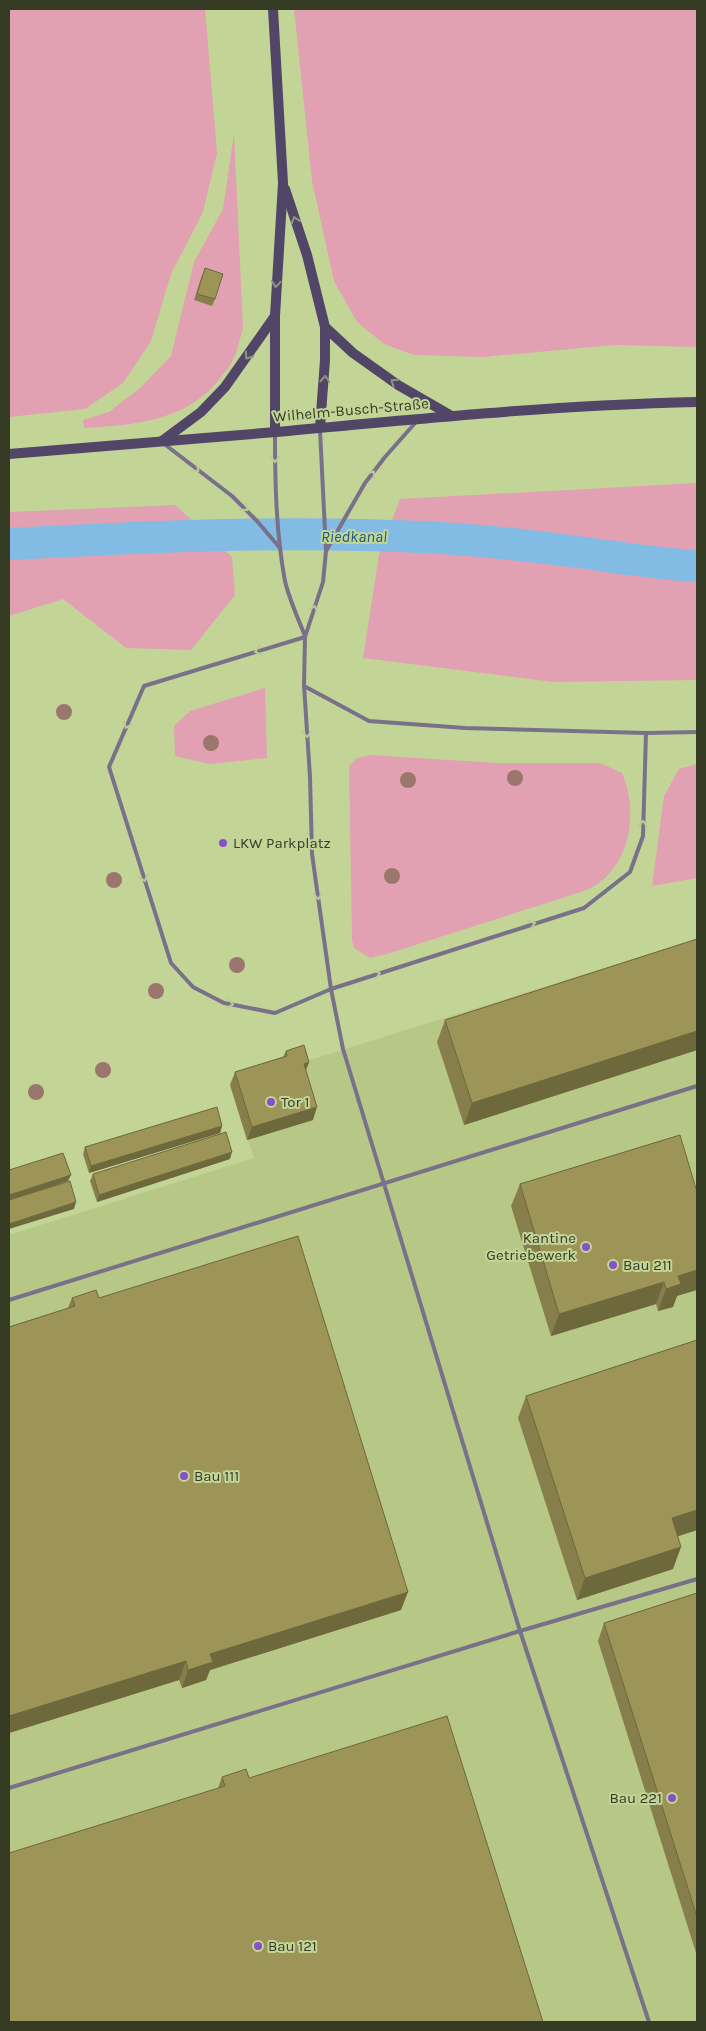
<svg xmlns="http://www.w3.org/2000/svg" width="706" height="2031" viewBox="0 0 706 2031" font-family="Karla,sans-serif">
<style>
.built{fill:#b7c886}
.green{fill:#e2a1b3}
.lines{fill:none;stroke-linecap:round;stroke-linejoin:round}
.canal{stroke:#82bbe4;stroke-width:32}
.lane{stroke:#797189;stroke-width:4}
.secondary{stroke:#524668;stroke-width:10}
.tree{fill:#9b766c}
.wall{fill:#877f4b}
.shaded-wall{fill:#6e683d}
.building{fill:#9d9457;stroke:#6e683d}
.oneway{stroke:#909482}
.oneway2{stroke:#bcca96}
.poi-dot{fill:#8551c8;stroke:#c3d497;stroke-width:2}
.labels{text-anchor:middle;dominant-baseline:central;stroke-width:4;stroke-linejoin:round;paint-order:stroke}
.street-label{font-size:15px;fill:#363c24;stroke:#c3d497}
.poi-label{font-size:15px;fill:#363c24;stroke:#c3d497;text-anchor:start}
.water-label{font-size:16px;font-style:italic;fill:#1a5b83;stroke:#c3d497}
</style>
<rect width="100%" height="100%" fill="#c3d497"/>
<path class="built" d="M 697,939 L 697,2022 L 9,2022 L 9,1235 L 254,1158 L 230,1085 Z"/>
<g class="green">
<path d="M 9,9 L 205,9 L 217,153 L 203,212 L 171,274 L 151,341 L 123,383 L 85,409 L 9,417 Z"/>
<path d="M 294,9 L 697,9 L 697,347 L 615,345 L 484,357 L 414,355 L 384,344 L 357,322 L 334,281 L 312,181 Z"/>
<path d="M 234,133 L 243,328 C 240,338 238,349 234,358 C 231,365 225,371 221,377 C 189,421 134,425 84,428 L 83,420 L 109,412 L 140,388 L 171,356 L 194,262 L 223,209 Z"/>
<path d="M 697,483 L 697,680 L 553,682 L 363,658 L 379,555 L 400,499 Z"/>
<path d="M 175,505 L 232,557 L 235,595 L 191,650 L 126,648 L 63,599 L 9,616 L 9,512 Z"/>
<path d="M 265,688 L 267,758 L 209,764 L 175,756 L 174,726 L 190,711 Z"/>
<path d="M 370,755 L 497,763 L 600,763 L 622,773 C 636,805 633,850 607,876 C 601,883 592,887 584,891 L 387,954 L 370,958 L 354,948 L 352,940 L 349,766 L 357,758 Z"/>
<path d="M 697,764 L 697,878 L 652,886 L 664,796 L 679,769 Z"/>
</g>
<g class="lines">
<path class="canal" d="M 9,544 C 146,537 283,530 420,537 C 472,539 525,545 577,552 C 617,557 657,564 697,566"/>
<g class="lane">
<path d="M 320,430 L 326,551 L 323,582 L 305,637 L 304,685 L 310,777 L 312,854 L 331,989 L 343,1049 L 520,1631 L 649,2022"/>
<path d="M 275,434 C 275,483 276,533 285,581 C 289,599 298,618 305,636"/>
<path d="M 163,443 L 232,496 L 257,521 L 280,548"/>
<path d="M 326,551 L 365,483 L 385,457 L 416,422"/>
<path d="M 305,637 L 144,686 L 109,767 L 171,963 L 193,987 L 224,1003 L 275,1013 L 331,989 L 584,908 L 630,872 L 643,836 L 646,733"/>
<path d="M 304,686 L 369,721 L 465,728 L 646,733 L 697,732"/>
<path d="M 9,1300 L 697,1086"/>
<path d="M 9,1788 L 520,1631 L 697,1579"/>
</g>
<g class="secondary">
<path d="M 273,9 L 283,183 L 275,316 L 275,432"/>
<path d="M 285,189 L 307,255 L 325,327 L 325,360 L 320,427"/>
<path d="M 325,327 L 353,353 L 398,385 L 450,415"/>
<path d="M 162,441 L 201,412 L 225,387 L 275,316"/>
<path d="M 9,454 C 98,447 187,440 276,432 C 416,419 556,405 697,402"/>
</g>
</g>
<g class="tree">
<circle cx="64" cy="712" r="8"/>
<circle cx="211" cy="743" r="8"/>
<circle cx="515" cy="778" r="8"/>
<circle cx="408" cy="780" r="8"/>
<circle cx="392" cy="876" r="8"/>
<circle cx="114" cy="880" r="8"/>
<circle cx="237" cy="965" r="8"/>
<circle cx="156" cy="991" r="8"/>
<circle cx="103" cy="1070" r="8"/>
<circle cx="36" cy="1092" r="8"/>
</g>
<g class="wall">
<path d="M 202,275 L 215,299 L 212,306 L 194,300 Z"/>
<path d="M 697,939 L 697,1050 L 464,1125 L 437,1042 L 445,1020 Z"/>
<path d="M 286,1051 L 309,1062 L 306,1070 L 313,1120 L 247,1140 L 230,1085 L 235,1072 L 283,1057 Z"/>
<path d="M 222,1126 L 220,1133 L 89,1173 L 83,1154 L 85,1147 Z"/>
<path d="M 680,1135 L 677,1296 L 673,1307 L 658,1311 L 656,1304 L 551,1336 L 511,1206 L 520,1184 Z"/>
<path d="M 230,1159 L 97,1202 L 90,1181 L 93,1174 Z"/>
<path d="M 72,1298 L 99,1298 L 401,1610 L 210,1670 L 206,1680 L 182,1688 L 179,1680 L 9,1733 L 9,1327 L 68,1308 Z"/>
<path d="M 697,1340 L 697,1530 L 677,1536 L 673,1569 L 577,1600 L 518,1418 L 526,1396 Z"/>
<path d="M 697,1593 L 697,1956 L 598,1641 L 604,1623 Z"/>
<path d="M 222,1777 L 249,1778 L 218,1788 Z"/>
</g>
<g class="shaded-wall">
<path d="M 697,1031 L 697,1050 L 464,1125 L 472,1103 Z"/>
<path d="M 309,1062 L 304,1075 L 304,1064 Z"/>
<path d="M 317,1107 L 313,1120 L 247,1140 L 252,1127 Z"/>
<path d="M 222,1126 L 220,1133 L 89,1173 L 91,1166 Z"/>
<path d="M 232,1152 L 230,1159 L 97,1202 L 99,1195 Z"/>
<path d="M 71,1175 L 68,1181 L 9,1201 L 9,1195 Z"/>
<path d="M 76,1202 L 74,1209 L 9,1229 L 9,1224 Z"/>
<path d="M 697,1270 L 697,1290 L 677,1296 L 673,1307 L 658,1311 L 666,1289 L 678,1276 Z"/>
<path d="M 664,1282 L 656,1304 L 551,1336 L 559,1314 Z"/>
<path d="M 697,1510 L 697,1530 L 664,1541 L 672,1518 Z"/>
<path d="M 681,1547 L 673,1569 L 577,1600 L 585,1578 Z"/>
<path d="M 408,1592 L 401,1610 L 210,1670 L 206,1680 L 182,1688 L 188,1670 L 210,1654 Z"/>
<path d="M 186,1661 L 179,1680 L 9,1733 L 9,1716 Z"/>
</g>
<g class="building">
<path d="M 205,268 L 223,274 L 215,299 L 197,294 Z"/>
<path d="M 697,939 L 697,1031 L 472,1103 L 445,1020 Z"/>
<path d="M 304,1045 L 309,1062 L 304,1064 L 317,1107 L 252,1127 L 235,1072 L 287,1056 L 286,1051 Z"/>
<path d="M 217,1107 L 222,1126 L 91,1166 L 85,1147 Z"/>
<path d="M 226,1132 L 232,1152 L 99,1195 L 93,1174 Z"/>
<path d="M 680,1135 L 697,1192 L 697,1270 L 678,1276 L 681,1284 L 666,1289 L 664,1282 L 559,1314 L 520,1184 Z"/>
<path d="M 63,1153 L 71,1175 L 9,1195 L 9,1170 Z"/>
<path d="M 70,1181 L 76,1202 L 9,1224 L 9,1200 Z"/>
<path d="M 298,1236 L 408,1592 L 210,1654 L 213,1662 L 188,1670 L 186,1661 L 9,1716 L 9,1327 L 75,1306 L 72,1298 L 96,1290 L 99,1298 Z"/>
<path d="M 697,1340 L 697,1510 L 672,1518 L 681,1547 L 585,1578 L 526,1396 Z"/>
<path d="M 697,1593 L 697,1917 L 604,1623 Z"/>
<path d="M 447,1716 L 543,2022 L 9,2022 L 9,1853 L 225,1786 L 222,1777 L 246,1769 L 249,1778 Z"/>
</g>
<defs><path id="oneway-chevron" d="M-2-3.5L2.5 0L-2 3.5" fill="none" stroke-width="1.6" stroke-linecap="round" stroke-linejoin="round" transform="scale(1.25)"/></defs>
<g class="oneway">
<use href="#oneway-chevron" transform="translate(295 220) rotate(-109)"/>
<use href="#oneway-chevron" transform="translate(276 284) rotate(94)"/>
<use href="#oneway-chevron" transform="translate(248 356) rotate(125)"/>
<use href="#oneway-chevron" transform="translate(325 379) rotate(-87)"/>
<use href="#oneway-chevron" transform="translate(394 382) rotate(-146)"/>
</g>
<g class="oneway2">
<use href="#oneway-chevron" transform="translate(275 459) rotate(90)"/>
<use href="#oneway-chevron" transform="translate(196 469) rotate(37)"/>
<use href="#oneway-chevron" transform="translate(372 474) rotate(-53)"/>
<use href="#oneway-chevron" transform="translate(245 508) rotate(44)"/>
<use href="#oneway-chevron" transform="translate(314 609) rotate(-72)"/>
<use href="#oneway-chevron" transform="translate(258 651) rotate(163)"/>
<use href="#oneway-chevron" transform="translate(127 725) rotate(114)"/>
<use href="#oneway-chevron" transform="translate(307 734) rotate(86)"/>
<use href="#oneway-chevron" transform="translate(643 824) rotate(-88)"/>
<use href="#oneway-chevron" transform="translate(144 878) rotate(72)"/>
<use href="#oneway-chevron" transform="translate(318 896) rotate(82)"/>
<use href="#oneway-chevron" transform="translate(532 924) rotate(-18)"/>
<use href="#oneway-chevron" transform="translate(377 974) rotate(-18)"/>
<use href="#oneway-chevron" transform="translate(230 1004) rotate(13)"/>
</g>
<g class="poi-dot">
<circle cx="223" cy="843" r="5"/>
<circle cx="271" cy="1102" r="5"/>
<circle cx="586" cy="1247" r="5"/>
<circle cx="613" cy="1265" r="5"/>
<circle cx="184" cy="1476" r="5"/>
<circle cx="672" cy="1798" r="5"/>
<circle cx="258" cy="1946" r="5"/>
</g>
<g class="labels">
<g class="street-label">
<text transform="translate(351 410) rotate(-5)">Wilhelm-Busch-Straße</text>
</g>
<g class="poi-label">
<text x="233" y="843">LKW Parkplatz</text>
<text x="281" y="1102">Tor 1</text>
<text x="576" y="1238" text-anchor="end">Kantine<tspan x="576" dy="17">Getriebewerk</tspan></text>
<text x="623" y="1265">Bau 211</text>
<text x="194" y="1476">Bau 111</text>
<text x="662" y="1798" text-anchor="end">Bau 221</text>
<text x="268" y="1946">Bau 121</text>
</g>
<g class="water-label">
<text x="354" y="536">Riedkanal</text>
</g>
</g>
<rect width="706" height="2031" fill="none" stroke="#363c24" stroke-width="20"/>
</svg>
